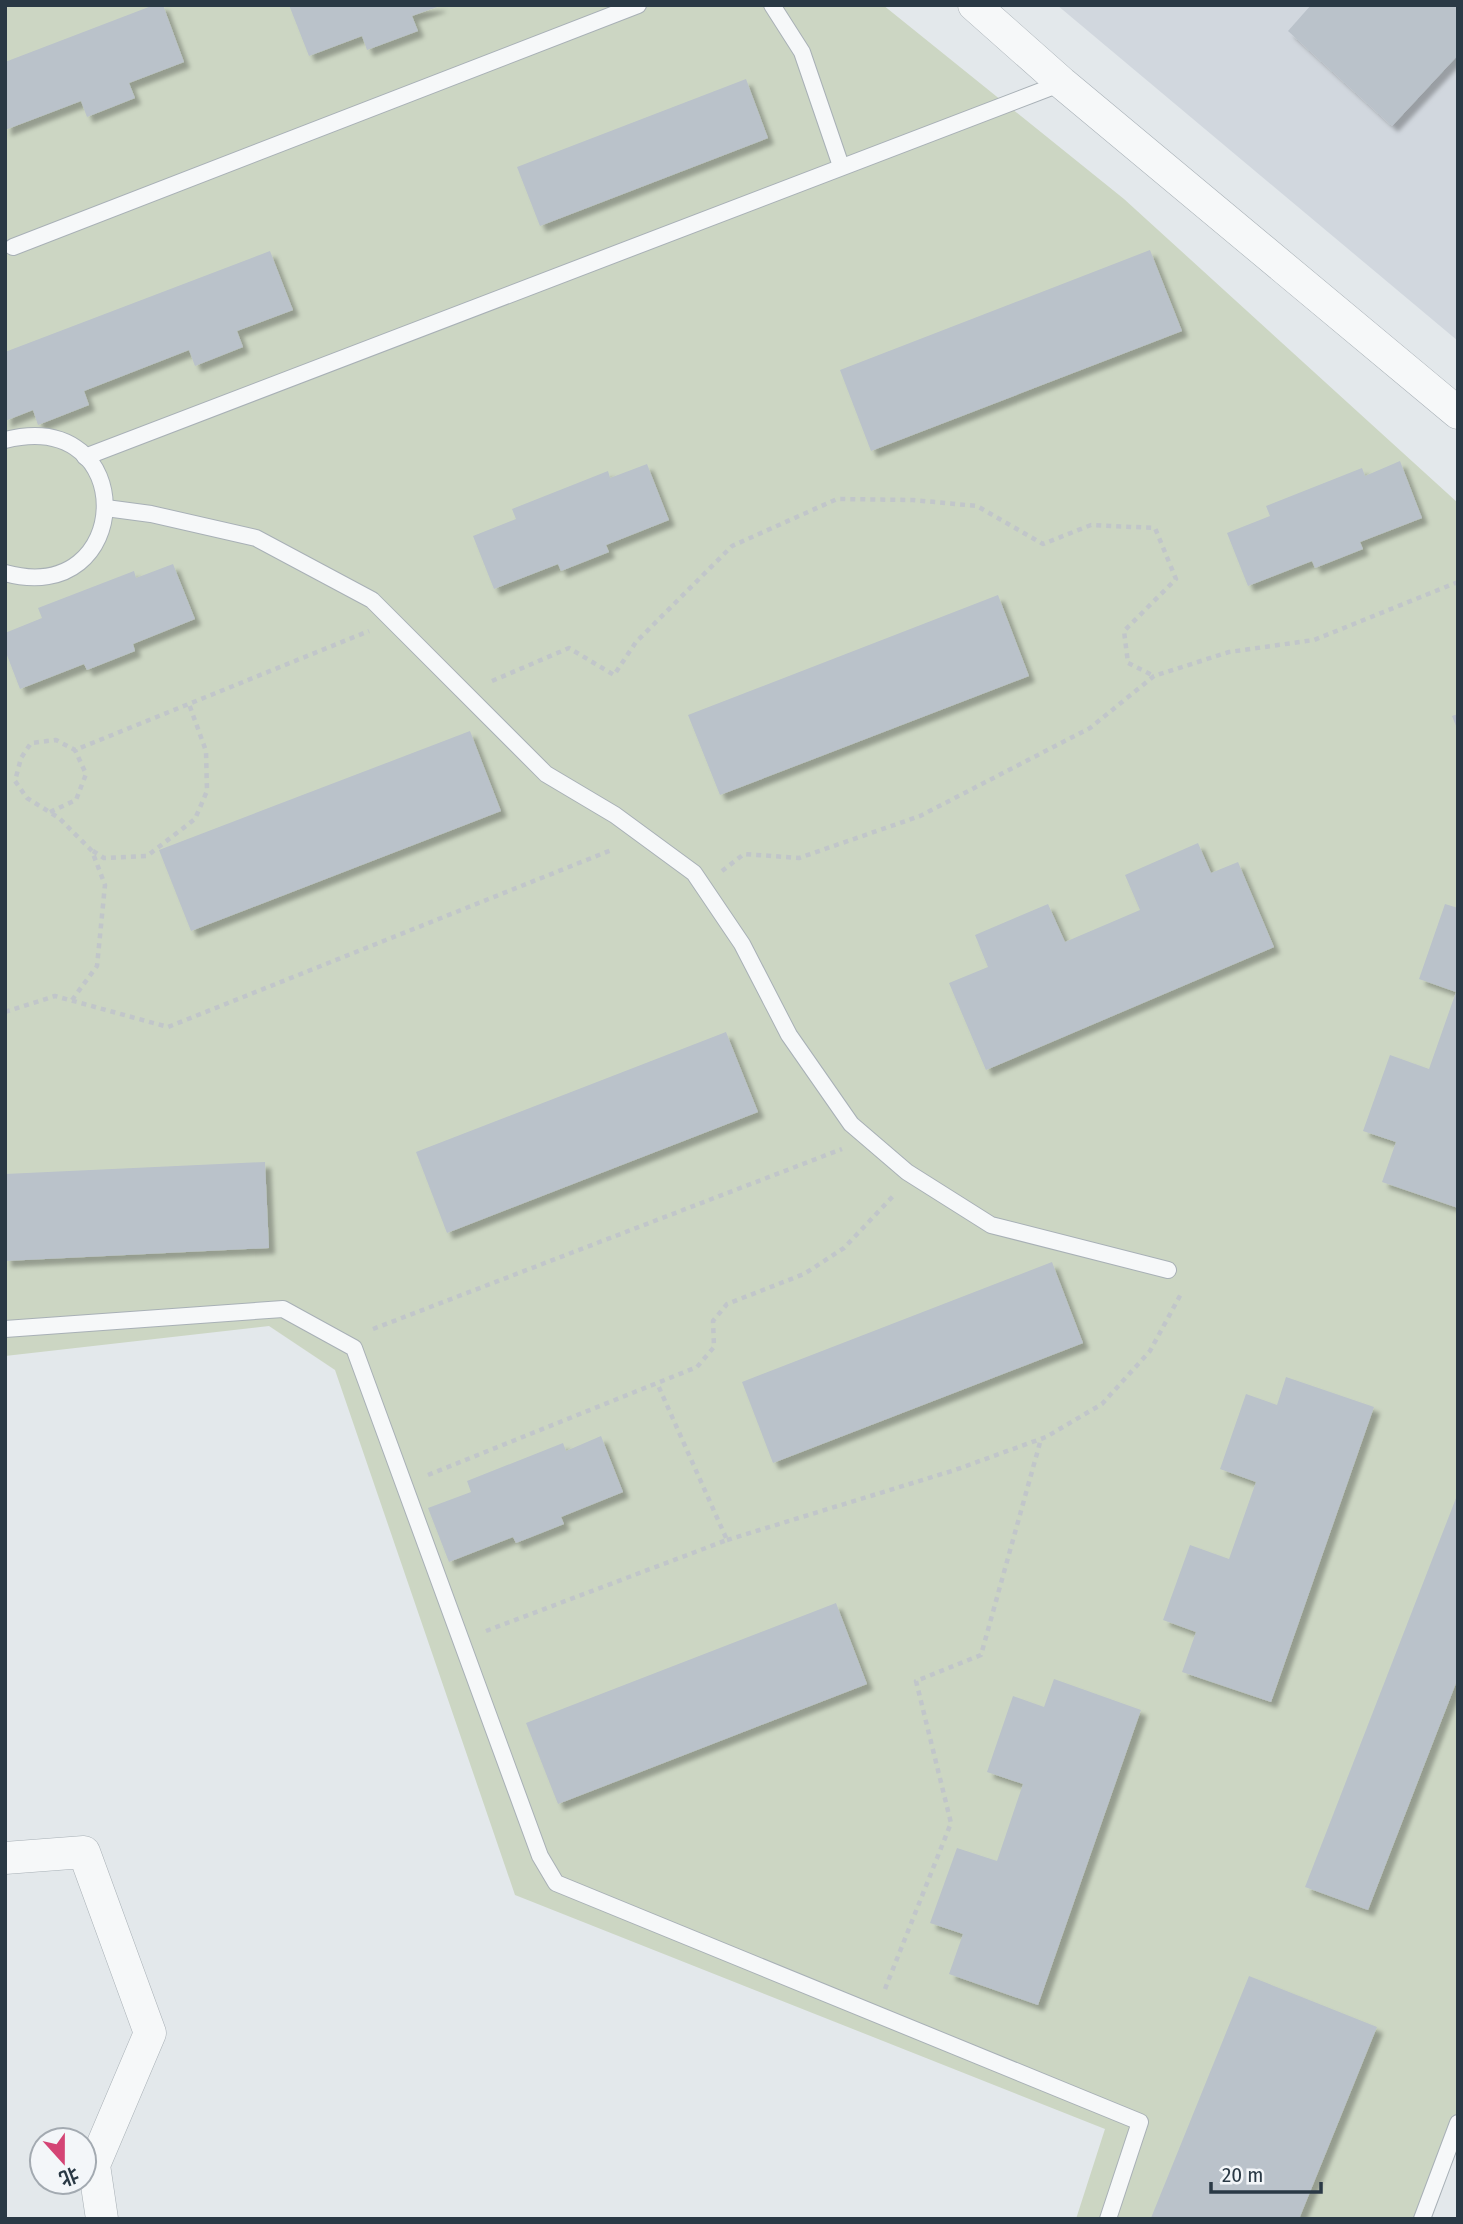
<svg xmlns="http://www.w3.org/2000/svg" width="1463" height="2224" viewBox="0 0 1463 2224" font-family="'Fira Sans Condensed','Noto Sans SC',sans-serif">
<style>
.built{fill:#d1d7de}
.green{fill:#ccd6c3}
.building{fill:#bac2ca;filter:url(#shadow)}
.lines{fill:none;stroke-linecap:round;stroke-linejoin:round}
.lane-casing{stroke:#a8b0b6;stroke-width:18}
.street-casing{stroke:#a8b0b6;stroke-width:33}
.path{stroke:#c1c6ca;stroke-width:4.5;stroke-dasharray:5 5;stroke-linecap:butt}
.lane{stroke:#f6f8f9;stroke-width:16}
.street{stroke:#f6f8f9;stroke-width:32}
</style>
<defs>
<filter id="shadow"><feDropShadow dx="6" dy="6" stdDeviation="2" flood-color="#0004"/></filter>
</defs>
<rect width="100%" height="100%" fill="#e3e8eb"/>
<path class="built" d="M 1057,5 L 1458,5 L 1458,341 Z"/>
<path class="green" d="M 5,5 L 883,5 L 1124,199 L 1458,503 L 1458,2123 L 1422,2219 L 1076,2219 L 1105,2129 L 515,1895 L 335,1370 L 269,1326 L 5,1356 Z"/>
<g class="building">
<path d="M 154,5 L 163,5 L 184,62 L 129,83 L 135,98 L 87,117 L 81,101 L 5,130 L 5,62 Z"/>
<path d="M 289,5 L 440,5 L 440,6 L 412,16 L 418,31 L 367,50 L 362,36 L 309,56 Z"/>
<path d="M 1311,5 L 1458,5 L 1458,55 L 1392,126 L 1288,31 Z"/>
<path d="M 746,79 L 768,138 L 540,226 L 517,167 Z"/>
<path d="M 1150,250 L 1182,331 L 871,451 L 840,370 Z"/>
<path d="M 270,251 L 293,310 L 237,331 L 243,347 L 195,366 L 189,350 L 84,391 L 89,405 L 38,425 L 33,410 L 5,421 L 5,352 Z"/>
<path d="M 1400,461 L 1422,518 L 1360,542 L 1363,549 L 1315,568 L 1312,561 L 1248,586 L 1227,533 L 1270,516 L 1266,506 L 1362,468 L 1365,476 Z"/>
<path d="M 647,464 L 669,520 L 606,545 L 609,552 L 561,571 L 558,564 L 494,589 L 473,536 L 516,519 L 512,509 L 608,471 L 610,478 Z"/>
<path d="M 173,564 L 195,619 L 133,644 L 135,651 L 87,670 L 84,664 L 20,689 L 5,650 L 5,633 L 42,618 L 38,608 L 134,571 L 136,578 Z"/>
<path d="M 998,595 L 1029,676 L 720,795 L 688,715 Z"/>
<path d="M 1458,714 L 1458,731 L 1452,716 Z"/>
<path d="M 470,731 L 501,811 L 191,931 L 159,850 Z"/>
<path d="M 1198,843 L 1211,873 L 1238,862 L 1274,947 L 986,1070 L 949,983 L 988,967 L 975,935 L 1048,904 L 1065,942 L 1140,910 L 1125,875 Z"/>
<path d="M 1445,904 L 1458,908 L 1458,1208 L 1382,1182 L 1396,1142 L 1363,1131 L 1390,1055 L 1429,1069 L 1456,992 L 1419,979 Z"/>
<path d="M 726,1032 L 758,1112 L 447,1233 L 416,1152 Z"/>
<path d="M 265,1162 L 269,1248 L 5,1261 L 5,1174 Z"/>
<path d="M 1052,1262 L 1083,1343 L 773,1463 L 742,1382 Z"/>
<path d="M 1286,1377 L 1374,1407 L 1271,1702 L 1182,1672 L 1196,1632 L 1163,1620 L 1190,1545 L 1229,1559 L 1256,1482 L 1220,1469 L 1246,1394 L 1277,1405 Z"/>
<path d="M 601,1436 L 623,1492 L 561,1517 L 564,1524 L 516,1543 L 513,1537 L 449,1562 L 428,1508 L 471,1492 L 467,1481 L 563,1443 L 566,1451 Z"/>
<path d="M 1458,1493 L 1458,1678 L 1368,1910 L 1305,1887 Z"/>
<path d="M 836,1603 L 867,1684 L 558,1804 L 526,1723 Z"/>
<path d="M 1054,1679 L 1141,1710 L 1038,2005 L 949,1974 L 963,1934 L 930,1923 L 957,1848 L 997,1861 L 1023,1784 L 987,1772 L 1013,1696 L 1044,1707 Z"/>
<path d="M 1249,1976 L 1377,2027 L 1299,2219 L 1153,2219 L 1151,2218 Z"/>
</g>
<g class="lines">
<g class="lane-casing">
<g id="lane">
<path d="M 772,5 L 802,52 L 841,166"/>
<path d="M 13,247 L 638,5"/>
<path d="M 5,440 C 141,406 135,609 5,573"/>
<path d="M 85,457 L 1062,83"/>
<path d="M 106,508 L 151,514 L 256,538 L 372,600 L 546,774 L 615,815 L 694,873 L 742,944 L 789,1035 L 851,1124 L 907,1172 L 991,1225 L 1168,1270"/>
<path d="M 5,1329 L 283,1309 L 354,1348 L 540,1856 L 556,1883 L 1140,2122 L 1108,2219"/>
<path d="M 1422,2219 L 1458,2123"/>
</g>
</g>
<g class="street-casing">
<g id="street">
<path d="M 974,5 L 1062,83 L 1458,413"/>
<path d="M 5,1858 L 84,1852 L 150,2033 L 94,2165 L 102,2219"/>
</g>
</g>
<g class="path">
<path d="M 492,681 L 569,648 L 614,675 L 636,642 L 732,546 L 837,499 L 913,500 L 977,506 L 1043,544 L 1091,525 L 1155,528 L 1176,579 L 1124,631 L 1128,663 L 1154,676"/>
<path d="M 50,812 L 76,800 L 86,774 L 75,750"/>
<path d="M 93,851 L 104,858 L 147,856 L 195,819 L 207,791 L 206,751 L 189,704"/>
<path d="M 722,871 L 744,854 L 799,858 L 920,816 L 1090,728 L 1154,676 L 1229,652 L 1314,640 L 1458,582"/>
<path d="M 72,1000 L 97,966 L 105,885 L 92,851 L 59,818 L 27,798 L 15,781 L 21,758 L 31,743 L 56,740 L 75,750 L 369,631"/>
<path d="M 5,1012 L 55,996 L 168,1027 L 614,849"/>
<path d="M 373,1329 L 842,1149"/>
<path d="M 428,1475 L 697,1367 L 714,1347 L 713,1321 L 727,1304 L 804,1274 L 844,1248 L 895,1194"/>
<path d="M 727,1540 L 955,1470 L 1046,1437 L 1102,1404 L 1150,1351 L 1182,1292"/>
<path d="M 486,1631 L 727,1540 L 657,1383"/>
<path d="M 885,1989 L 951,1823 L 916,1681 L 981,1655 L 1041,1439"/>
</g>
<use href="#lane" class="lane"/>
<use href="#street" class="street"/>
</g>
<rect width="1463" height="2224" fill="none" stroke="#2a3945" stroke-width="14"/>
<g transform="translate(63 2161) rotate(159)"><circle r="33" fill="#f3f6f9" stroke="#a3aab1" stroke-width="2"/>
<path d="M0-5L12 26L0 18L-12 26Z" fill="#d44475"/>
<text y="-10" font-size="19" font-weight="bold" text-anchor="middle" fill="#2a3945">北</text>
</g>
<path d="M1211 2182v10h110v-10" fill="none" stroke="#2a3945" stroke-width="3.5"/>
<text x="1222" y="2182" font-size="21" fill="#2a3945" stroke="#f3f6f9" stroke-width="5" paint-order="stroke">20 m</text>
</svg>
